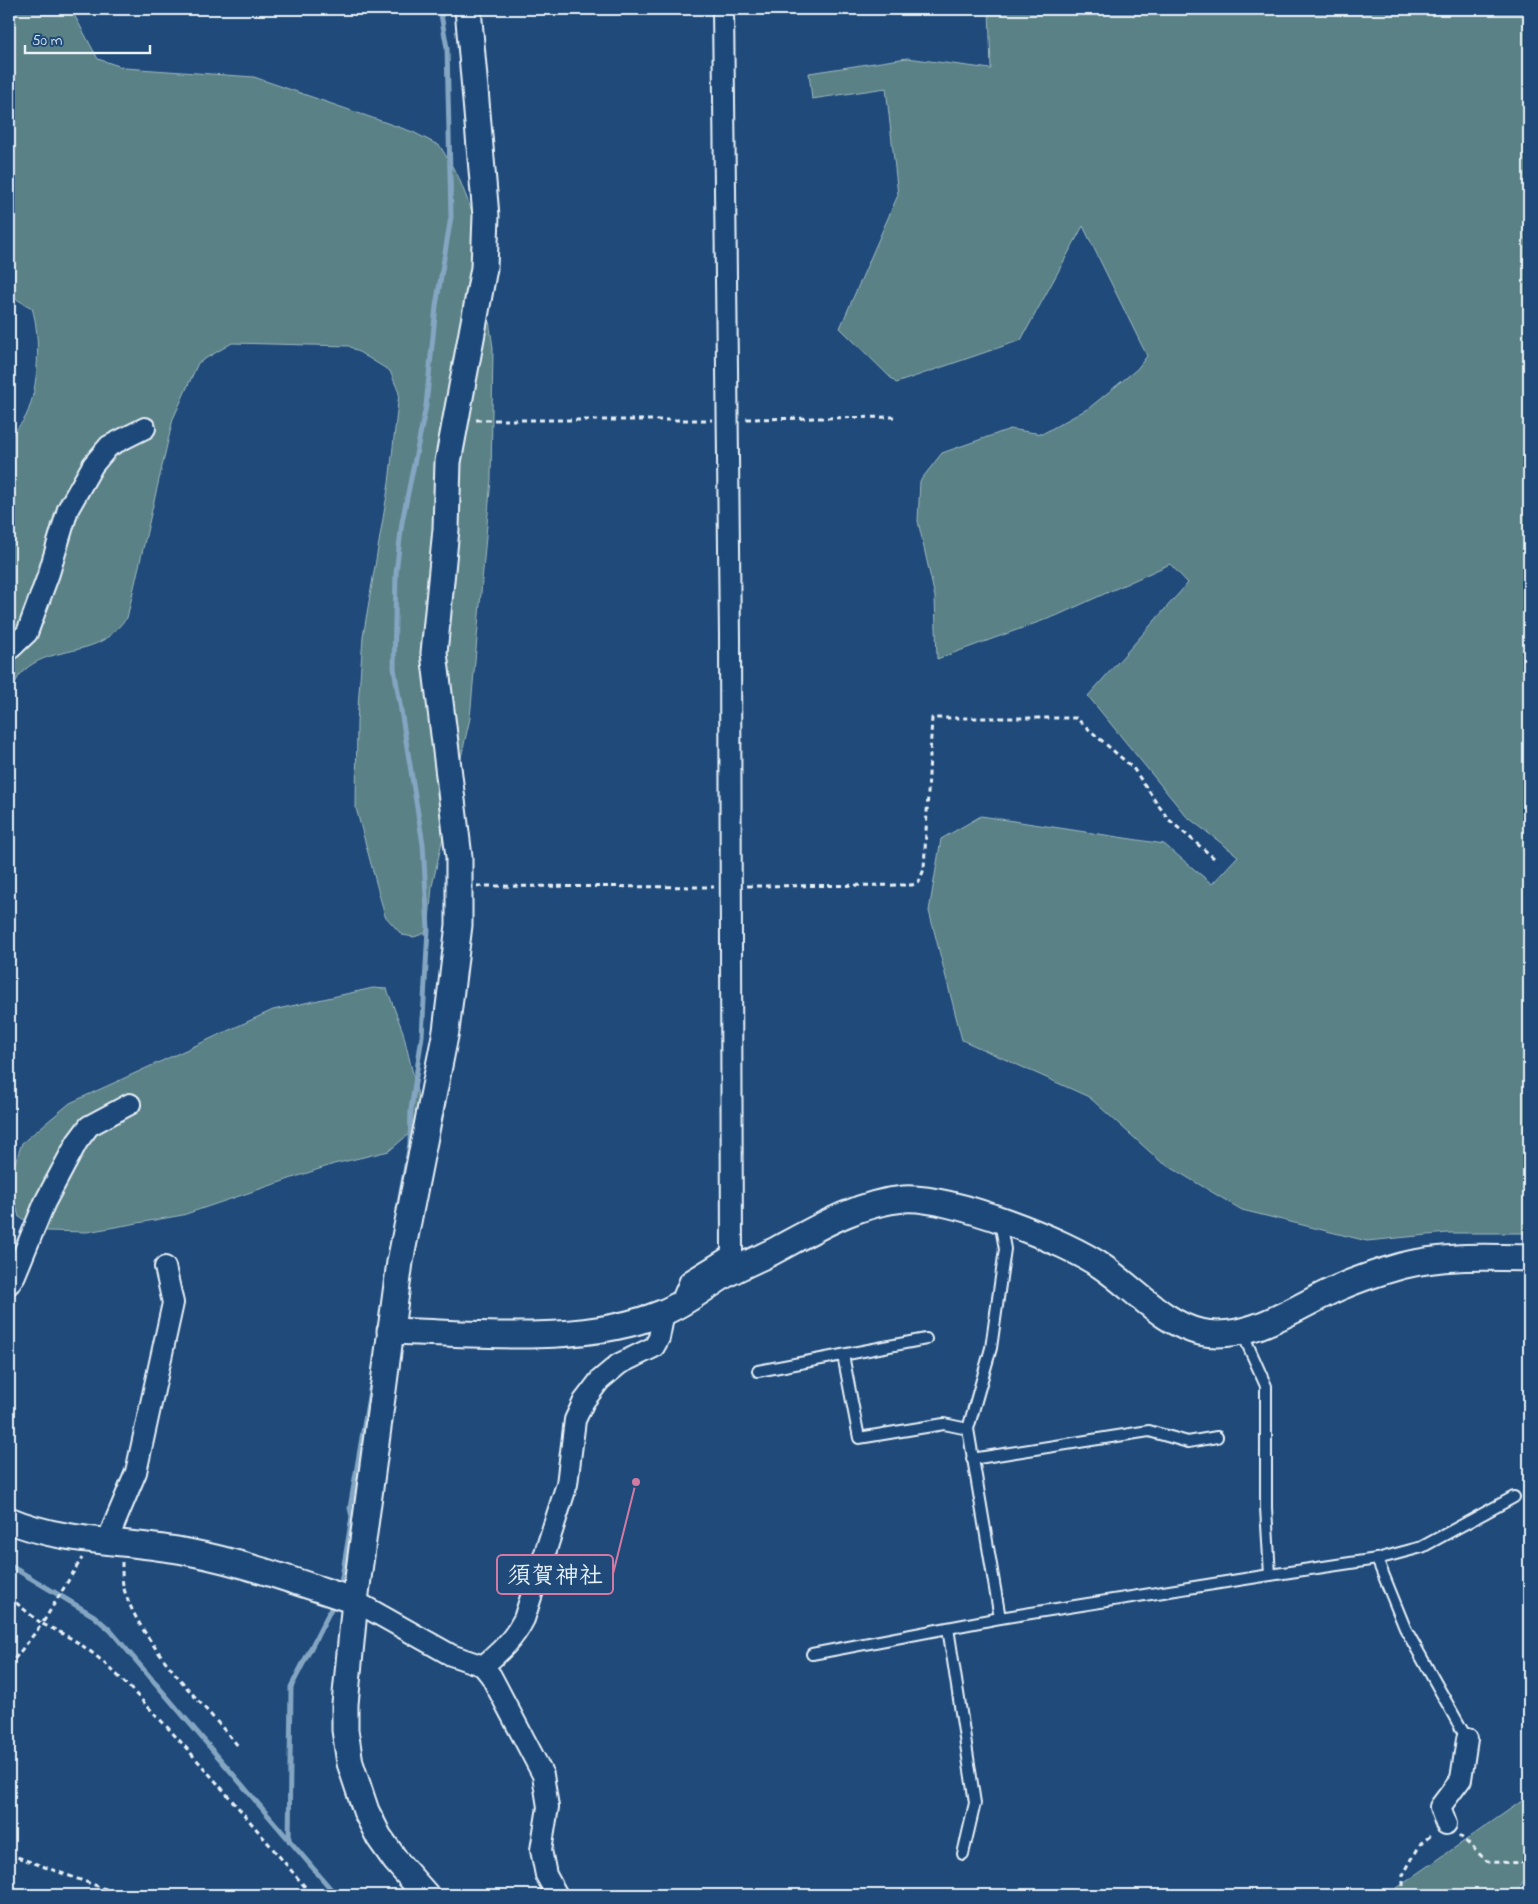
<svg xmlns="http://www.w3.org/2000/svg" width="1538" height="1904" viewBox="0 0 1538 1904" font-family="'Indie Flower','Klee One',sans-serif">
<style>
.green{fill:#5a8186;stroke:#a1b9bf}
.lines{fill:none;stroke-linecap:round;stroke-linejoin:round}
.stream{stroke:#84a6c2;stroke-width:5}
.service-casing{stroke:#e8f1f8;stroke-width:14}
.minor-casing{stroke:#e8f1f8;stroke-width:24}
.tertiary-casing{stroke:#e8f1f8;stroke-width:29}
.path{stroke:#e8f1f8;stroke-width:3;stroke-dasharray:5 4;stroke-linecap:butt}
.service{stroke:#1f4a7a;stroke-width:10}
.minor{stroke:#1f4a7a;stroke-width:20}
.tertiary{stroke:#1f4a7a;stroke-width:25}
.leader{fill:none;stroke:#d37aa2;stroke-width:2}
.callout-dot{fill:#d37aa2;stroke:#1f4a7a;stroke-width:2}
.callout{fill:#1f4a7a;stroke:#d37aa2;stroke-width:2}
.callout-label{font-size:24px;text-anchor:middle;font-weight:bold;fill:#e8f1f8}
</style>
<rect width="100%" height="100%" fill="#1f4a7a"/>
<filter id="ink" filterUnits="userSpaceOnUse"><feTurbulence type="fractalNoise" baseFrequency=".02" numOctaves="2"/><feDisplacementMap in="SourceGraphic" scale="10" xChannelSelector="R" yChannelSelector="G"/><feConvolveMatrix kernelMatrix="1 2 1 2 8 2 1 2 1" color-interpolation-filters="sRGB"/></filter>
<g filter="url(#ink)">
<g class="green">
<path d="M 9,9 L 71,9 L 98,59 L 125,68 L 254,77 L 413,132 L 440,146 L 458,176 L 474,216 L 493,348 L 491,479 L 470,718 L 432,886 L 429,920 L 425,933 L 414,937 L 402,935 L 385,916 L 356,808 L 357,721 L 363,637 L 389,483 L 399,393 L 390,371 L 349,346 L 232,343 L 198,363 L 173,419 L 127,618 C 121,624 115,632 108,637 C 81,656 41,648 19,676 C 14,683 12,694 9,702 L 9,438 C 14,431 22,424 26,416 C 39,389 41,336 32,308 L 9,295 Z"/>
<path d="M 989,9 L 1529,9 L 1529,1233 L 1448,1233 L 1367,1241 L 1242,1210 L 1160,1161 L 1089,1097 L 962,1040 L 929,911 L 941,839 L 981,816 L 1164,844 L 1212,884 L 1238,856 L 1186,816 L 1088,696 L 1188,583 L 1170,564 L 1058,615 L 937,659 L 935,597 L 918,521 L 920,481 L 942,453 L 1010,429 L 1042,434 L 1089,408 L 1137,369 L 1147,356 L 1083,226 L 1021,340 L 896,383 L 840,328 L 898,195 L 886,88 L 812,99 L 809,73 L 907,58 L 991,69 Z"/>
<path d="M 373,988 L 387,989 L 403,1032 L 420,1104 L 410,1133 L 389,1151 L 334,1164 L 183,1215 L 87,1232 L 47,1231 L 19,1217 L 9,1180 L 22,1143 L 70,1103 L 273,1010 Z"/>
<path d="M 1529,1796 L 1529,1870 L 1515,1895 L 1387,1895 Z"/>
</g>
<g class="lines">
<g class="stream">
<path d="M 398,1209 L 410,1144 L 411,1110 L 422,1036 L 428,929 L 423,844 L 394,668 L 396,573 L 402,522 L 426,406 L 436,306 L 451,217 L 447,48 L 440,9"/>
<path d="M 9,1565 L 94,1616 L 110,1630 L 336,1895"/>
<path d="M 340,1589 L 352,1517 L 350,1508 L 371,1385"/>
<path d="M 289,1841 L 291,1687 L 335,1601"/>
</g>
<g class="service-casing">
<g id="service">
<path d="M 1242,1332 L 1266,1386 L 1266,1508 L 1270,1575 L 1377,1559 L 1422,1547 L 1514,1497"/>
<path d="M 843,1355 L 859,1438 L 944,1424 L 968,1429"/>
<path d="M 758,1371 L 926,1339"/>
<path d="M 972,1459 L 1149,1431 L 1188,1442 L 1217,1437"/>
<path d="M 1377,1559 L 1405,1628 L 1467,1739"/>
<path d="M 1000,1618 L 968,1429 L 991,1348 L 1005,1249 L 1000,1222"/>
<path d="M 948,1628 L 975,1803 L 963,1854"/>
<path d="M 812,1654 L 1000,1618 L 1270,1575"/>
</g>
</g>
<g class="minor-casing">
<g id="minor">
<path d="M 9,650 L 27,633 L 49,573 L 68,509 L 93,465 L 109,446 L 145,428"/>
<path d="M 9,1284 L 15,1275 L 45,1202 L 77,1142 L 89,1126 L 130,1104"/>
<path d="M 680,1305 L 690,1281 L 729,1257 L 732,1252 L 730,636 L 723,9"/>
<path d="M 107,1541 L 136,1472 L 173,1303 L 165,1267"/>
<path d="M 355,1601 L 451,1655 L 483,1666 L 491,1676 L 543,1775 L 548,1807 L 541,1850 L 546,1875 L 557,1895"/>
<path d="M 483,1666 C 500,1652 514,1639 524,1619 L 567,1484 L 575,1420 L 584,1401 L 600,1380 L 619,1364 L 654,1347 L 659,1338 L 664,1312"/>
<path d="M 1446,1824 L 1440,1807 L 1461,1779 L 1467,1739"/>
</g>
</g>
<g class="tertiary-casing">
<g id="tertiary">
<path d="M 390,1331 C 476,1333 581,1346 662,1313 C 685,1304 704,1288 725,1275 C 741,1266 758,1259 774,1251 C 815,1229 857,1203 904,1199 C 950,1196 1067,1241 1104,1268 C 1133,1288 1166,1325 1200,1332 C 1248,1343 1297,1306 1338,1288 C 1358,1279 1380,1272 1401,1266 C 1442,1255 1487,1257 1529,1258"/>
<path d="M 9,1520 C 65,1544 129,1540 188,1552 C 245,1563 300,1583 355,1601"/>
<path d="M 426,1895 L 396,1861 L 379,1837 L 366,1811 L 350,1763 L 345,1730 L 345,1704 L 355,1601 L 400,1262 L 446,1031 L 459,925 L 459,857 L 434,653 L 446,529 L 448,462 L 484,268 L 486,216 L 468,9"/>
</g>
</g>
<g class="path">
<path d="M 746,419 L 894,417"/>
<path d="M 476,420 L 712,420"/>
<path d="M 477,886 L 714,887"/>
<path d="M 747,886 L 912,885 L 919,882 L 924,869 L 932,718 L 1076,718 L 1133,768 L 1168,819 L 1214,858"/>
<path d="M 122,1562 C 122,1570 122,1578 123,1585 C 136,1639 203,1704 239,1747"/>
<path d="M 9,1597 L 42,1624 L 82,1558"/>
<path d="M 9,1666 L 42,1624 C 93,1645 116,1674 153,1712 C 209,1771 260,1834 312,1895"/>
<path d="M 1459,1835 L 1488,1862 L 1529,1863"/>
<path d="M 9,1854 L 122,1895"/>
<path d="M 1403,1895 L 1403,1875 L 1421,1843 L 1433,1834"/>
</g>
<use href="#service" class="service"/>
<use href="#minor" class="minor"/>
<use href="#tertiary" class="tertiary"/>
</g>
</g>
<path class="leader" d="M636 1482L613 1574"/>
<circle class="callout-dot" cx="636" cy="1482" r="5"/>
<rect class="callout" x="497" y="1555" width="116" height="39" rx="5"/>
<g class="callout-label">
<text x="555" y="1583">須賀神社</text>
</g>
<rect width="1538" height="1904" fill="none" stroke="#1f4a7a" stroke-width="30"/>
<rect x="15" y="15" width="1508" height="1874" fill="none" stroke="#e8f1f8" stroke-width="2" filter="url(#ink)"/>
<path d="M25 45v8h125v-8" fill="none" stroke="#e8f1f8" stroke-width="2.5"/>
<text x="32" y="45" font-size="15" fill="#e8f1f8" stroke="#1f4a7a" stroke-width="4" paint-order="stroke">50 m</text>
</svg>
